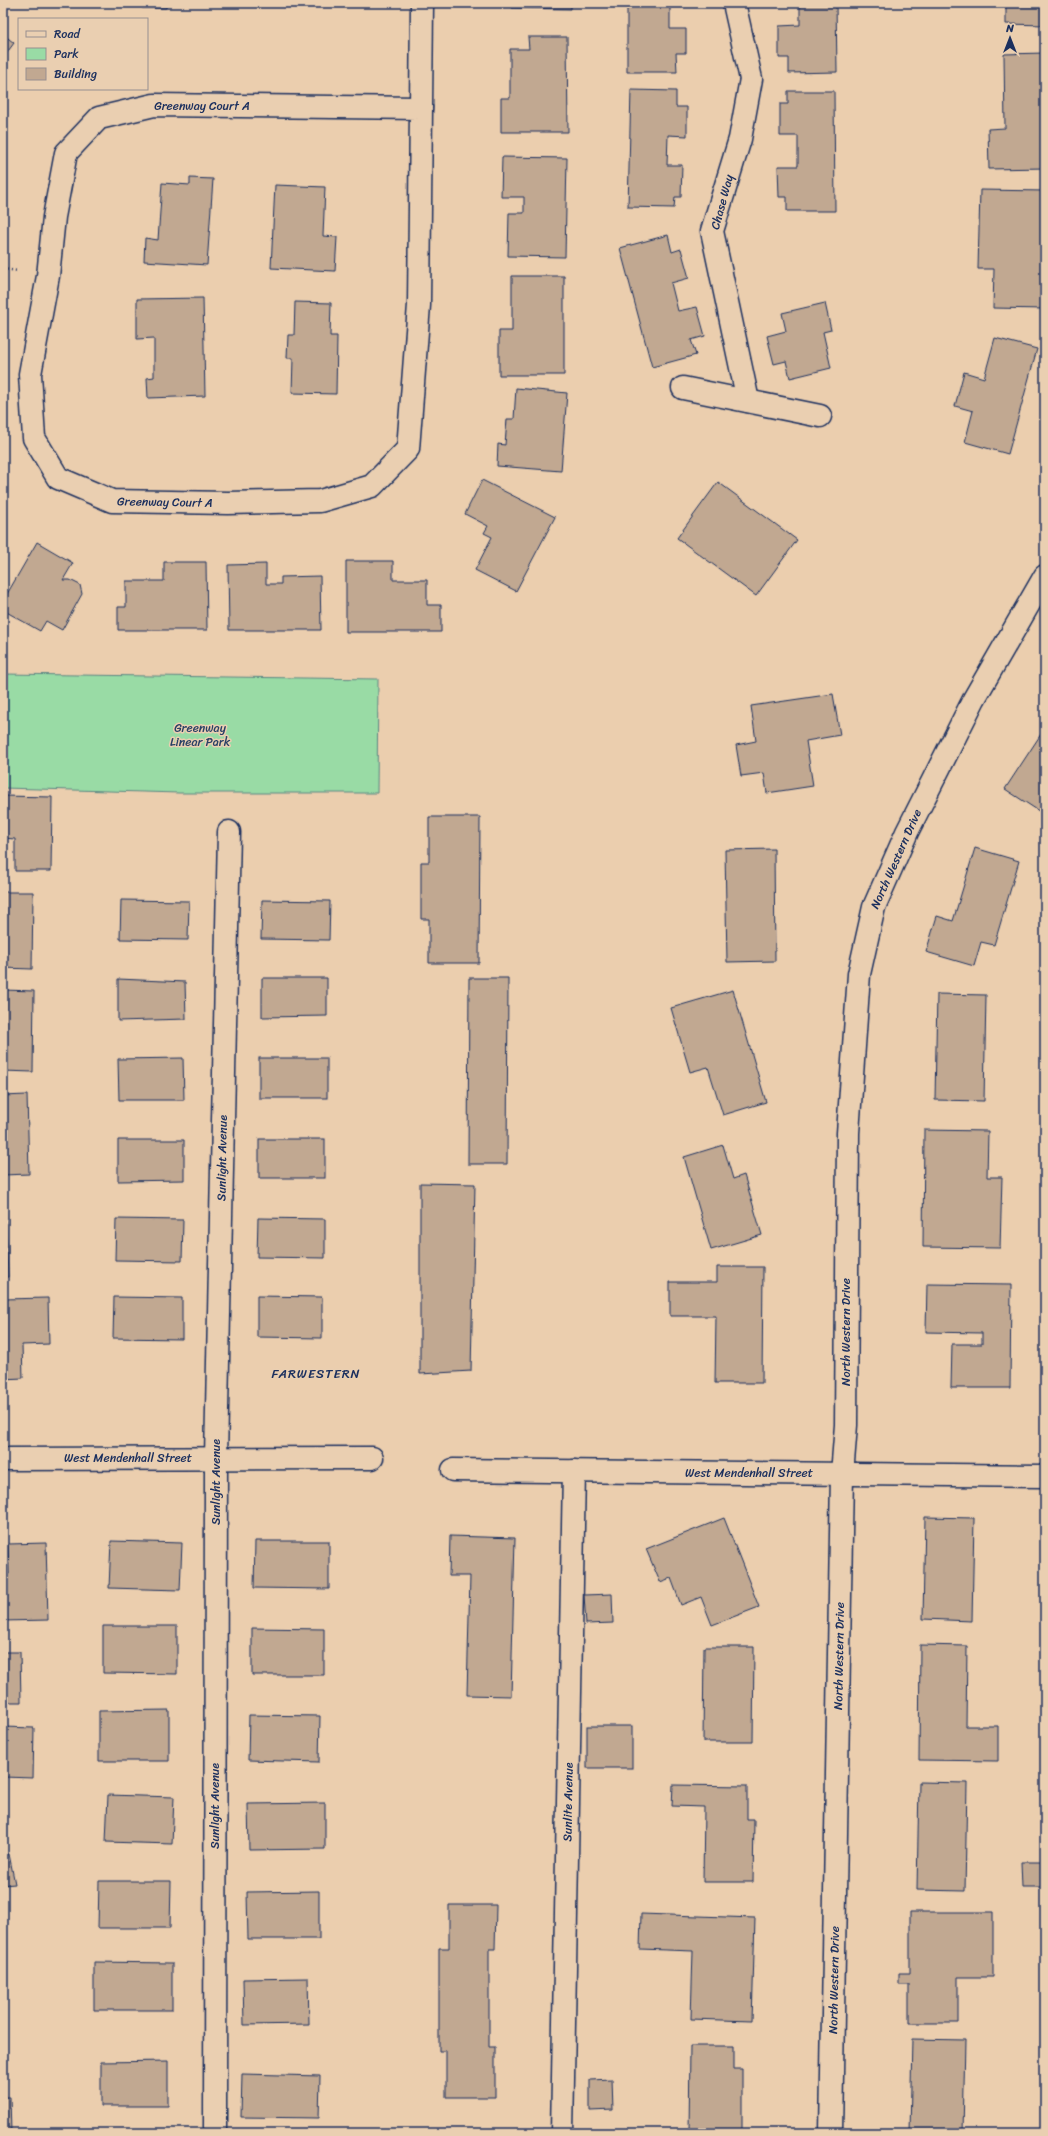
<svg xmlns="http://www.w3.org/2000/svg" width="1048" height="2136" viewBox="0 0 1048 2136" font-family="Sriracha,sans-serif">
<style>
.green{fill:#99dba5;stroke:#5a8582}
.building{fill:#c1a891;stroke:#1b2f5e}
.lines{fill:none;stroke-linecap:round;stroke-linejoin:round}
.minor-casing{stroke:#1b2f5e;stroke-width:25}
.path{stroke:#1b2f5e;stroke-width:2.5;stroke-dasharray:1 3;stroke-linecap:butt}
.minor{stroke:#eacfb1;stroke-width:22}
.labels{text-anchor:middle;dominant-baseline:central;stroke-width:3;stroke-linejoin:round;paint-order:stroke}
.street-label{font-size:12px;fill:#1b2f5e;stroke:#eacfb1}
.park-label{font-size:12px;fill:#284065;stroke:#eacfb1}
.neighbourhood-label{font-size:13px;letter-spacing:1px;fill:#1b2f5e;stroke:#eacfb1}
</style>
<rect width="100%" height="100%" fill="#ebceae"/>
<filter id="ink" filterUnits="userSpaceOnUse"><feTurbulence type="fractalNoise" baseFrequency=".025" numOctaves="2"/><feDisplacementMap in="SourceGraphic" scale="8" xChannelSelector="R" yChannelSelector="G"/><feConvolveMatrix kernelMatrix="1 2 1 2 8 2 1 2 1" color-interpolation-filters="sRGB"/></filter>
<g filter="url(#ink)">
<path class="green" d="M 3,674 L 378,679 L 377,793 L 179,793 L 3,788 Z"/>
<g class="building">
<path d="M 142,3 L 167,3 L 166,8 L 142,8 Z"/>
<path d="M 248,3 L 284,3 L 284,5 L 248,6 Z"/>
<path d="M 512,3 L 571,3 L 571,9 L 512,8 Z"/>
<path d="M 627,3 L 670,3 L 670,29 L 686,29 L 686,53 L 676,53 L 677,72 L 627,72 Z"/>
<path d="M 800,3 L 836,3 L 837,72 L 789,73 L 789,58 L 779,58 L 779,26 L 800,25 Z"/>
<path d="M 1006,3 L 1045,3 L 1045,25 L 1006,24 Z"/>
<path d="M 3,34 L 14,43 L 3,58 Z"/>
<path d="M 528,37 L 567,37 L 568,132 L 501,132 L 501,98 L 510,98 L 510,49 L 529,49 Z"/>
<path d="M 1045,53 L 1045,168 L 989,169 L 988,129 L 1005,128 L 1004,54 Z"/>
<path d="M 631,90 L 676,91 L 676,107 L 687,107 L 687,136 L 668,135 L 667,165 L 682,165 L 681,197 L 675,197 L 674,208 L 628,207 Z"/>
<path d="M 788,91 L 834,91 L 835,211 L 787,211 L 787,197 L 779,197 L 778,166 L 798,166 L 798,136 L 780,136 L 780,104 L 788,104 Z"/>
<path d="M 502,157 L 567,158 L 565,257 L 508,256 L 509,213 L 524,213 L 524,197 L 501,197 Z"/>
<path d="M 190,178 L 213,179 L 207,265 L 144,261 L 145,238 L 158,240 L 162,183 L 190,185 Z"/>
<path d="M 275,185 L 325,187 L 323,236 L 337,237 L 335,271 L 271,268 Z"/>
<path d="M 980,190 L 1045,191 L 1044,309 L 993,308 L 994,269 L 978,269 Z"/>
<path d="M 668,235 L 672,252 L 681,249 L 689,278 L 671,283 L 678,311 L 697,307 L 705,336 L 691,340 L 696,355 L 652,367 L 620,248 Z"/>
<path d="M 512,276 L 564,276 L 564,375 L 499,375 L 499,331 L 512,331 Z"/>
<path d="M 203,298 L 205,396 L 148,398 L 147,378 L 154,377 L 154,338 L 137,339 L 137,299 Z"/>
<path d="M 295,302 L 331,303 L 330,336 L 337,336 L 336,394 L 292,393 L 293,358 L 287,358 L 288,335 L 294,335 Z"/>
<path d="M 825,303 L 831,330 L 823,332 L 831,368 L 790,378 L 786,361 L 774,364 L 767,336 L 786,331 L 782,313 Z"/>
<path d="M 995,338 L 1037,349 L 1008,454 L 965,442 L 973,411 L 955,406 L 964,372 L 984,378 Z"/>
<path d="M 516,388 L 567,393 L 561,471 L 497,466 L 498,444 L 505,445 L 507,419 L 514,419 Z"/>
<path d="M 482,480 L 555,517 L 516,591 L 475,570 L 492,537 L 484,533 L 488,526 L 465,514 Z"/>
<path d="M 718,482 L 797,540 L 756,596 L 677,538 Z"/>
<path d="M 37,542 L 73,563 L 63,580 L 70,580 L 80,585 L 82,594 L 62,630 L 46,621 L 40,631 L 3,610 L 3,601 Z"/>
<path d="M 346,561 L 393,561 L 393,580 L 427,580 L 427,605 L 441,605 L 441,632 L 346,632 Z"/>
<path d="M 164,562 L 206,562 L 207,630 L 118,630 L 118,607 L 126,607 L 126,581 L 164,581 Z"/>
<path d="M 266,564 L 266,584 L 281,584 L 281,577 L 320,576 L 321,630 L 229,630 L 228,565 Z"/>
<path d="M 833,694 L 840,735 L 806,741 L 813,786 L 767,793 L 764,773 L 741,776 L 736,745 L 756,741 L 751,706 Z"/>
<path d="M 1045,728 L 1045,815 L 1005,789 Z"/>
<path d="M 3,796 L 52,797 L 51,871 L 15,871 L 15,839 L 3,838 Z"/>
<path d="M 429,817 L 480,817 L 479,963 L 429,963 L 429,919 L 421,919 L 421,862 L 429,862 Z"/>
<path d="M 975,848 L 1019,861 L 994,945 L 981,942 L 974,966 L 926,952 L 937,916 L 953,921 Z"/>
<path d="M 774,849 L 775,961 L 727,962 L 725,850 Z"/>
<path d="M 3,892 L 33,892 L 32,969 L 3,968 Z"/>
<path d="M 121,900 L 189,901 L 188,940 L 120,939 Z"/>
<path d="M 262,900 L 330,901 L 329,940 L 261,939 Z"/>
<path d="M 262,978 L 327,978 L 327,1016 L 262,1017 Z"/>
<path d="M 469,978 L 508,978 L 507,1164 L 468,1164 Z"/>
<path d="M 118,979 L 185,982 L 186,1019 L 118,1021 Z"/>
<path d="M 3,990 L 34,991 L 33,1072 L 3,1071 Z"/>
<path d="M 733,990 L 766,1102 L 723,1115 L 708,1067 L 690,1072 L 671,1008 Z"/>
<path d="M 937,994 L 986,995 L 984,1101 L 935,1100 Z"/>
<path d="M 183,1058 L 184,1100 L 119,1100 L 118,1059 Z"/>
<rect x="259" y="1058" width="68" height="40"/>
<path d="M 27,1095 L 29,1174 L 3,1175 L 3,1096 Z"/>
<path d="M 924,1130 L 988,1131 L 987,1177 L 1002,1177 L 1000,1248 L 923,1247 Z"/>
<rect x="259" y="1139" width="66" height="39"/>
<path d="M 118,1140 L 184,1140 L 184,1180 L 118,1181 Z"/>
<path d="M 723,1145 L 733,1179 L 744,1175 L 762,1235 L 711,1250 L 684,1157 Z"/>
<path d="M 420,1183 L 475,1184 L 471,1371 L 420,1374 Z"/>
<path d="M 3,1195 L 5,1195 L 8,1277 L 3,1277 Z"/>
<path d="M 258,1218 L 325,1219 L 325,1258 L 257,1257 Z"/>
<path d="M 116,1219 L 183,1220 L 182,1261 L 115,1260 Z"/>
<path d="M 717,1267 L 763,1267 L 762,1383 L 715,1383 L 716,1316 L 670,1316 L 670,1282 L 717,1282 Z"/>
<path d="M 927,1284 L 1011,1285 L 1010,1388 L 951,1388 L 952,1344 L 982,1344 L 982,1333 L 926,1332 Z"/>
<path d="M 257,1296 L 322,1297 L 322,1338 L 257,1337 Z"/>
<path d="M 114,1297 L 182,1298 L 182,1339 L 113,1338 Z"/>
<path d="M 48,1298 L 49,1344 L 22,1345 L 23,1378 L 3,1379 L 3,1299 Z"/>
<path d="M 925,1517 L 974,1518 L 972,1621 L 923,1619 Z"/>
<path d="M 724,1518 L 759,1607 L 712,1625 L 701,1597 L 681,1605 L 671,1578 L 660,1582 L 646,1549 Z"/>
<path d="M 450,1536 L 515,1538 L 511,1696 L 467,1695 L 470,1576 L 449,1576 Z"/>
<path d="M 111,1541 L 182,1543 L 180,1590 L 109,1588 Z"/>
<path d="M 255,1541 L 329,1541 L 329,1589 L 254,1588 Z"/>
<path d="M 46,1543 L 48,1620 L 3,1621 L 3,1574 L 9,1574 L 8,1544 Z"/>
<path d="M 612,1594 L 613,1623 L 586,1624 L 584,1595 Z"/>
<path d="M 103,1626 L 177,1626 L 177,1674 L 103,1673 Z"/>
<path d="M 252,1628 L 324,1629 L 324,1675 L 252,1675 Z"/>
<path d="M 920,1645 L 967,1646 L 966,1726 L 998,1726 L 998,1761 L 919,1760 Z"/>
<path d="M 704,1647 L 754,1647 L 753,1742 L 703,1742 Z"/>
<path d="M 3,1652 L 20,1652 L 21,1702 L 3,1702 Z"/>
<path d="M 169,1710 L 169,1761 L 99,1761 L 99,1711 Z"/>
<path d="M 249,1715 L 320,1716 L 319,1762 L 248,1760 Z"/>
<rect x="587" y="1726" width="45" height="42"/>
<path d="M 3,1727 L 34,1728 L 33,1778 L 3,1777 Z"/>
<path d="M 919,1782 L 967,1783 L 965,1891 L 917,1890 Z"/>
<path d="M 673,1785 L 747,1786 L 747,1819 L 754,1819 L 753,1882 L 703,1882 L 704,1807 L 672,1806 Z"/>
<path d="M 108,1795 L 174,1797 L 172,1844 L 106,1842 Z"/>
<path d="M 325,1803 L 325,1849 L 249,1850 L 248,1804 Z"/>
<path d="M 9,1854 L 15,1884 L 3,1885 L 3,1855 Z"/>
<path d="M 1021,1862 L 1045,1862 L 1045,1887 L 1022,1887 Z"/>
<path d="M 99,1881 L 171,1881 L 170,1928 L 98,1928 Z"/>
<path d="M 319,1891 L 319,1939 L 248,1939 L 247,1892 Z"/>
<path d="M 449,1905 L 496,1905 L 495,1949 L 489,1949 L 489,2047 L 495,2047 L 495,2097 L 446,2097 L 446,2051 L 439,2051 L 439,1948 L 449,1948 Z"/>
<path d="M 910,1912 L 993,1912 L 993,1977 L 958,1977 L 958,2023 L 909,2023 L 909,1984 L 899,1984 L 899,1973 L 910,1973 Z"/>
<path d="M 641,1914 L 755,1918 L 752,2021 L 691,2019 L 693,1951 L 640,1949 Z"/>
<path d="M 94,1962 L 172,1963 L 172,2010 L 94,2010 Z"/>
<path d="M 308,1978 L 309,2024 L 244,2025 L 243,1979 Z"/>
<path d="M 912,2039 L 965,2040 L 963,2133 L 910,2133 Z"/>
<path d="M 690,2046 L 734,2046 L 734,2069 L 742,2069 L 742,2133 L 689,2133 Z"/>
<path d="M 168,2061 L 168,2106 L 101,2106 L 101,2062 Z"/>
<path d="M 242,2074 L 320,2076 L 319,2118 L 241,2117 Z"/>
<path d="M 612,2079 L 613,2110 L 590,2111 L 590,2080 Z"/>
<path d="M 3,2097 L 10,2097 L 11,2133 L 3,2133 Z"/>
</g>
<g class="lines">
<g class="minor-casing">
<g id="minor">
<path d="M 734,3 L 751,79 L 740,139 L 712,231 L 748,401"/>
<path d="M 154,105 L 421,108 L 419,305 L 408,449 L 372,486 L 320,501 L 228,503 L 112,501 L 58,478 L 34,438 L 30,374 L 48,276 L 54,217 L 66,153 L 99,118 Z"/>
<path d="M 421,108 L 422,3"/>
<path d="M 683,388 L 820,416"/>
<path d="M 3,1459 L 372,1458"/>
<path d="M 453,1470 L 1045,1476"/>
<path d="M 215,2133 L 216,1458 L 229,832"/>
<path d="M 562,2133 L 574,1471"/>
<path d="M 831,2133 L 842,1474 L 846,1425 L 848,1133 L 859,974 L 874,907 L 907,832 L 974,699 L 1045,576"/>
</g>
</g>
<path class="path" d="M 3,269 L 18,271"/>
<use href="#minor" class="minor"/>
</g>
</g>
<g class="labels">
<g class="street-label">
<text x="202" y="106">Greenway Court A</text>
<text transform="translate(722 202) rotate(-75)">Chase Way</text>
<text transform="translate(165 502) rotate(1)">Greenway Court A</text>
<text transform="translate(896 859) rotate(-66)">North Western Drive</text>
<text transform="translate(222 1158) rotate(-89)">Sunlight Avenue</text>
<text transform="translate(846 1332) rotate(-90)">North Western Drive</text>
<text x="128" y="1458">West Mendenhall Street</text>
<text x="749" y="1473">West Mendenhall Street</text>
<text transform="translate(216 1482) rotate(-90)">Sunlight Avenue</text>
<text transform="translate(839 1656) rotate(-89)">North Western Drive</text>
<text transform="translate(568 1802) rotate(-89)">Sunlite Avenue</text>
<text transform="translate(215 1806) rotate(-90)">Sunlight Avenue</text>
<text transform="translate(834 1980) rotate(-89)">North Western Drive</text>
</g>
<g class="park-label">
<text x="200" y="728">Greenway<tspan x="200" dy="14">Linear Park</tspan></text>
</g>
<g class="neighbourhood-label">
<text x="316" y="1373">FARWESTERN</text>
</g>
</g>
<rect width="1048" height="2136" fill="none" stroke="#eacfb1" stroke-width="16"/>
<rect x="8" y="8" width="1032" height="2120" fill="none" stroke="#1b2f5e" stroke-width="1.5" filter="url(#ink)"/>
<rect x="18" y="18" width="130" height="72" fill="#eacfb1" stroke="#978f90"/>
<rect x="26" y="31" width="20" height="6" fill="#eacfb1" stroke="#978f90"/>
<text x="54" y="38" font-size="12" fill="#1b2f5e">Road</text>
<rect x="26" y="48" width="20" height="12" fill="#99dba5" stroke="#978f90"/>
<text x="54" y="58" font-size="12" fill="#1b2f5e">Park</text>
<rect x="26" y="68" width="20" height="12" fill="#c1a891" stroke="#978f90"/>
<text x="54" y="78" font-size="12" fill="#1b2f5e">Building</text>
<g transform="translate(1010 38)" stroke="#eacfb1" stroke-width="3" paint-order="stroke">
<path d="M0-3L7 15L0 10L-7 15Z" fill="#1b2f5e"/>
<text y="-6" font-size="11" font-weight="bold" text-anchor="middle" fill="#1b2f5e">N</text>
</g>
</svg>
